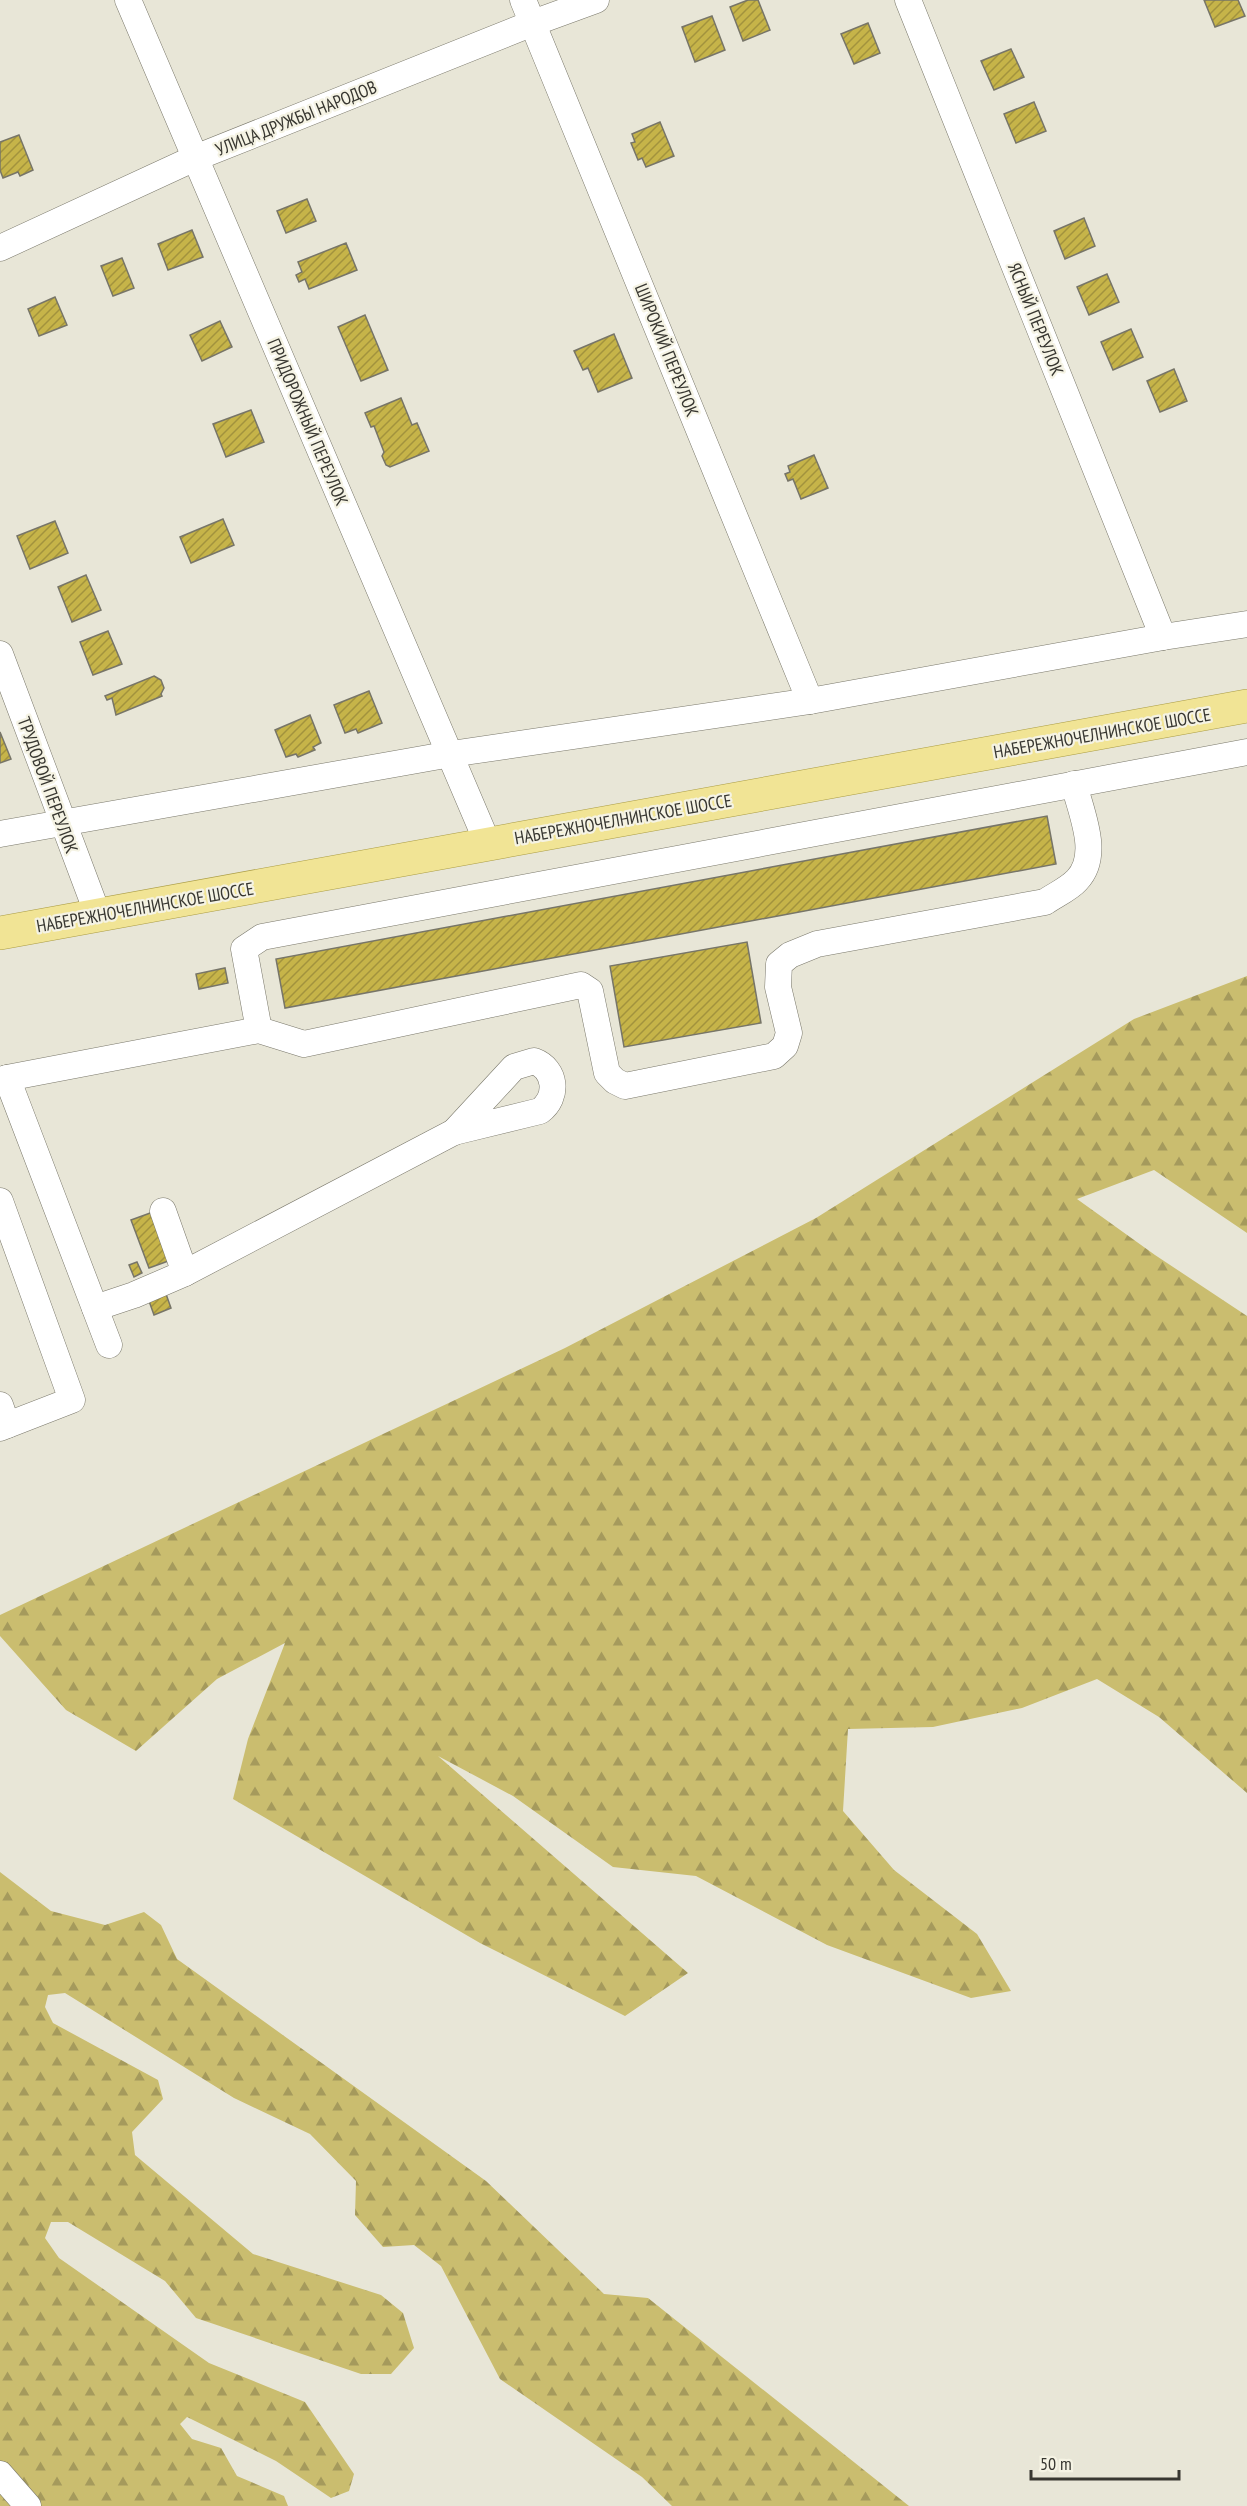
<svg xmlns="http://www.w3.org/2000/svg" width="1247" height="2506" viewBox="0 0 1247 2506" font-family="'PT Sans Narrow',sans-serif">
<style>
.forest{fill:url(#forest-firs)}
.building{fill:url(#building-hatch);stroke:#777568;stroke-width:1.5}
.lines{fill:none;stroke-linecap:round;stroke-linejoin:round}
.minor-casing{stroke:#7a786b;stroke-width:27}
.major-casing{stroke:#aa9c44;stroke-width:34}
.minor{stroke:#fff;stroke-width:26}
.major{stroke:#f1e495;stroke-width:33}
.labels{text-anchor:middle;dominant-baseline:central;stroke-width:4.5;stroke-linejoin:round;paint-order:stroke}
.street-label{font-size:18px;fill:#383731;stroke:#f5f3e4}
</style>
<defs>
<pattern id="forest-firs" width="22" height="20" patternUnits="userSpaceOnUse" patternTransform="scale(1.5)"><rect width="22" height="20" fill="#cabd6f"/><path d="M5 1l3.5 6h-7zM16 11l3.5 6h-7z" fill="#a59a5c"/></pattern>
<pattern id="building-hatch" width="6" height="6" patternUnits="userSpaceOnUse" patternTransform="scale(1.5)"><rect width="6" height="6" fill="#c6b449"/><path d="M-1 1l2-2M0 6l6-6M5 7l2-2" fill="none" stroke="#a2933d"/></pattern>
</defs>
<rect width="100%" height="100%" fill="#e8e6d7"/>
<g class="forest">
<path d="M 1247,976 L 1247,1233 L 1154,1170 L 1077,1199 L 1155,1255 L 1247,1316 L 1247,1793 L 1159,1717 L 1097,1679 L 1022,1708 L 933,1727 L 848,1729 L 843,1811 L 894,1870 L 977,1934 L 1011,1991 L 971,1998 L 827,1945 L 696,1876 L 613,1867 L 513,1796 L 438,1756 L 688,1973 L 625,2016 L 480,1943 L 233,1799 L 248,1739 L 285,1643 L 217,1679 L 136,1751 L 66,1710 L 0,1636 L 0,1615 L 565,1348 L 816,1218 L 1134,1019 Z"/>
<path d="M 0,1872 L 51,1911 L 105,1925 L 144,1912 L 161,1925 L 177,1959 L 486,2181 L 604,2294 L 648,2298 L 909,2506 L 672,2506 L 642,2477 L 500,2379 L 441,2266 L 414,2245 L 383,2247 L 355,2215 L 356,2181 L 310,2134 L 234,2098 L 65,1993 L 48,1995 L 45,2007 L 53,2023 L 158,2080 L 163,2099 L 132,2132 L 135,2155 L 253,2254 L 381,2295 L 403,2313 L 414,2348 L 391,2374 L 361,2374 L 196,2318 L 165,2281 L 68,2222 L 51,2222 L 45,2238 L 59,2258 L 209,2363 L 305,2402 L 354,2474 L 349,2491 L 331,2498 L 276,2461 L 187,2417 L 180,2424 L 192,2439 L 221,2448 L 237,2476 L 284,2496 L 288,2506 L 0,2506 Z"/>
</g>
<g class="building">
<path d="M 748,0 L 758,0 L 770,30 L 743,41 L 730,7 Z"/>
<path d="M 1204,0 L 1238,0 L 1245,16 L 1215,27 Z"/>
<path d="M 712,16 L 725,50 L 695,62 L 682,27 Z"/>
<path d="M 868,23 L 880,53 L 854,64 L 841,34 Z"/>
<path d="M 1011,49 L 1024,77 L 994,90 L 981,61 Z"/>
<path d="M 1034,102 L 1046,131 L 1016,143 L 1004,114 Z"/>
<path d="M 660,122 L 674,156 L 646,167 L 642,158 L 638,160 L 631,143 L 635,142 L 632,134 Z"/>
<path d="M 19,135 L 33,170 L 20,176 L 18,172 L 3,178 L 0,170 L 0,142 Z"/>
<path d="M 307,199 L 316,221 L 286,233 L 277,211 Z"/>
<path d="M 1084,218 L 1095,246 L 1065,259 L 1054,231 Z"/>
<path d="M 192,230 L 203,257 L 168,270 L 158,244 Z"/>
<path d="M 346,243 L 357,270 L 309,289 L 305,279 L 299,282 L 296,275 L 302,272 L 298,262 Z"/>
<path d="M 122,258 L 134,288 L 113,296 L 101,266 Z"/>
<path d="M 1107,274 L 1119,302 L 1089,315 L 1077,287 Z"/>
<path d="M 55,297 L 67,325 L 39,336 L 28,309 Z"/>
<path d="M 365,315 L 388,370 L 361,381 L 338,327 Z"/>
<path d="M 220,321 L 232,347 L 202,361 L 190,335 Z"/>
<path d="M 1131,329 L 1143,357 L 1113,370 L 1101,342 Z"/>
<path d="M 614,334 L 632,378 L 598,392 L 588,368 L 583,370 L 574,351 Z"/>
<path d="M 1174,369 L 1187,401 L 1160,412 L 1147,381 Z"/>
<path d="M 401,398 L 412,425 L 417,423 L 429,451 L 390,467 L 386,465 L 382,456 L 384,452 L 374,426 L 371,427 L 365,413 Z"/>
<path d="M 251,410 L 264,442 L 226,457 L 213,424 Z"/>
<path d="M 814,455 L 828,488 L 801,499 L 793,479 L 788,481 L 785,474 L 790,472 L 788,466 Z"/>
<path d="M 223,519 L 234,545 L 191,563 L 180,537 Z"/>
<path d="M 55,521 L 68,553 L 30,569 L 17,536 Z"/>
<path d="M 86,575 L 101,610 L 72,622 L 58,587 Z"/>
<path d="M 108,631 L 122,664 L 93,675 L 80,642 Z"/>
<path d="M 154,676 L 161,680 L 164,688 L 161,694 L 162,696 L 116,715 L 112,698 L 107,700 L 105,696 Z"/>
<path d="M 369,691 L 382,723 L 358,733 L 356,729 L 345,733 L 334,705 Z"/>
<path d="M 310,715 L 321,743 L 313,747 L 315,750 L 298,757 L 296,754 L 286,757 L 275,730 Z"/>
<path d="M 0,732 L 11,759 L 0,763 Z"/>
<path d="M 1047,816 L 1056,864 L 285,1008 L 276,959 Z"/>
<path d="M 747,942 L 761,1023 L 624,1047 L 610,966 Z"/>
<path d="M 225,968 L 228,983 L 199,989 L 196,974 Z"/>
<path d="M 153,1212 L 171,1260 L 149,1268 L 131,1220 Z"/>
<path d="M 137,1262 L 142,1273 L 134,1277 L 129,1265 Z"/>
<path d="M 166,1294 L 171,1308 L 154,1315 L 149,1301 Z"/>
</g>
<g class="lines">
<g class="minor-casing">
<g id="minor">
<path d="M 128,0 L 488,844"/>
<path d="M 523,0 L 810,701"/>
<path d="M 908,0 L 1163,637"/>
<path d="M 0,248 L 195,158 L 533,23 L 596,0"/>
<path d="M 0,654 L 98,915"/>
<path d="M 0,834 L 451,754 L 810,701 L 1163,637 L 1247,624"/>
<path d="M 259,1030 L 244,949 L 262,937 L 1247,752"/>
<path d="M 534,1061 C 556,1069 559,1097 540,1111 L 454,1132 L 514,1067 Z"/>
<path d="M 7,1078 L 259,1030 L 304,1044 L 581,985 L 590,991 L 607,1073 L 615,1081 L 625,1086 L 774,1056 L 785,1046 L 789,1033 L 778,987 L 779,964 L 790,955 L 817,944 L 1045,902 C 1055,895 1069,889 1077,880 C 1101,855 1081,813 1074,784"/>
<path d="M 0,1080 L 7,1078 L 109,1345"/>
<path d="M 0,1201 L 72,1400 L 0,1428"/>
<path d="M 163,1211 L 185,1273"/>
<path d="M 95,1308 L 134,1295 L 185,1273 L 454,1132"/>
<path d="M 0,1405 L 7,1425"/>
<path d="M 0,2474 L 28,2506"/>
</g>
</g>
<g class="major-casing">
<path id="major" d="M 0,933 L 1247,706"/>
</g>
<use href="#minor" class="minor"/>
<use href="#major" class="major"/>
</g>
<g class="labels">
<g class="street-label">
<text transform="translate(296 118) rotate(-22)">УЛИЦА ДРУЖБЫ НАРОДОВ</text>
<text transform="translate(1036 319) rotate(68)">ЯСНЫЙ ПЕРЕУЛОК</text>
<text transform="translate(667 350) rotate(68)">ШИРОКИЙ ПЕРЕУЛОК</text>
<text transform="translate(308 422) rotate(67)">ПРИДОРОЖНЫЙ ПЕРЕУЛОК</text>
<text transform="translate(1102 733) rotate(-10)">НАБЕРЕЖНОЧЕЛНИНСКОЕ ШОССЕ</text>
<text transform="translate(48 785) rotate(70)">ТРУДОВОЙ ПЕРЕУЛОК</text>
<text transform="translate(623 819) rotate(-10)">НАБЕРЕЖНОЧЕЛНИНСКОЕ ШОССЕ</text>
<text transform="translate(145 907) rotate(-10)">НАБЕРЕЖНОЧЕЛНИНСКОЕ ШОССЕ</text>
</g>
</g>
<path d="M1031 2470v9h148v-9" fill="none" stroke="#383731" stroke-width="3"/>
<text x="1040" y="2470" font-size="18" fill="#383731" stroke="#f5f3e4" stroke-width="4.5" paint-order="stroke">50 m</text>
</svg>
